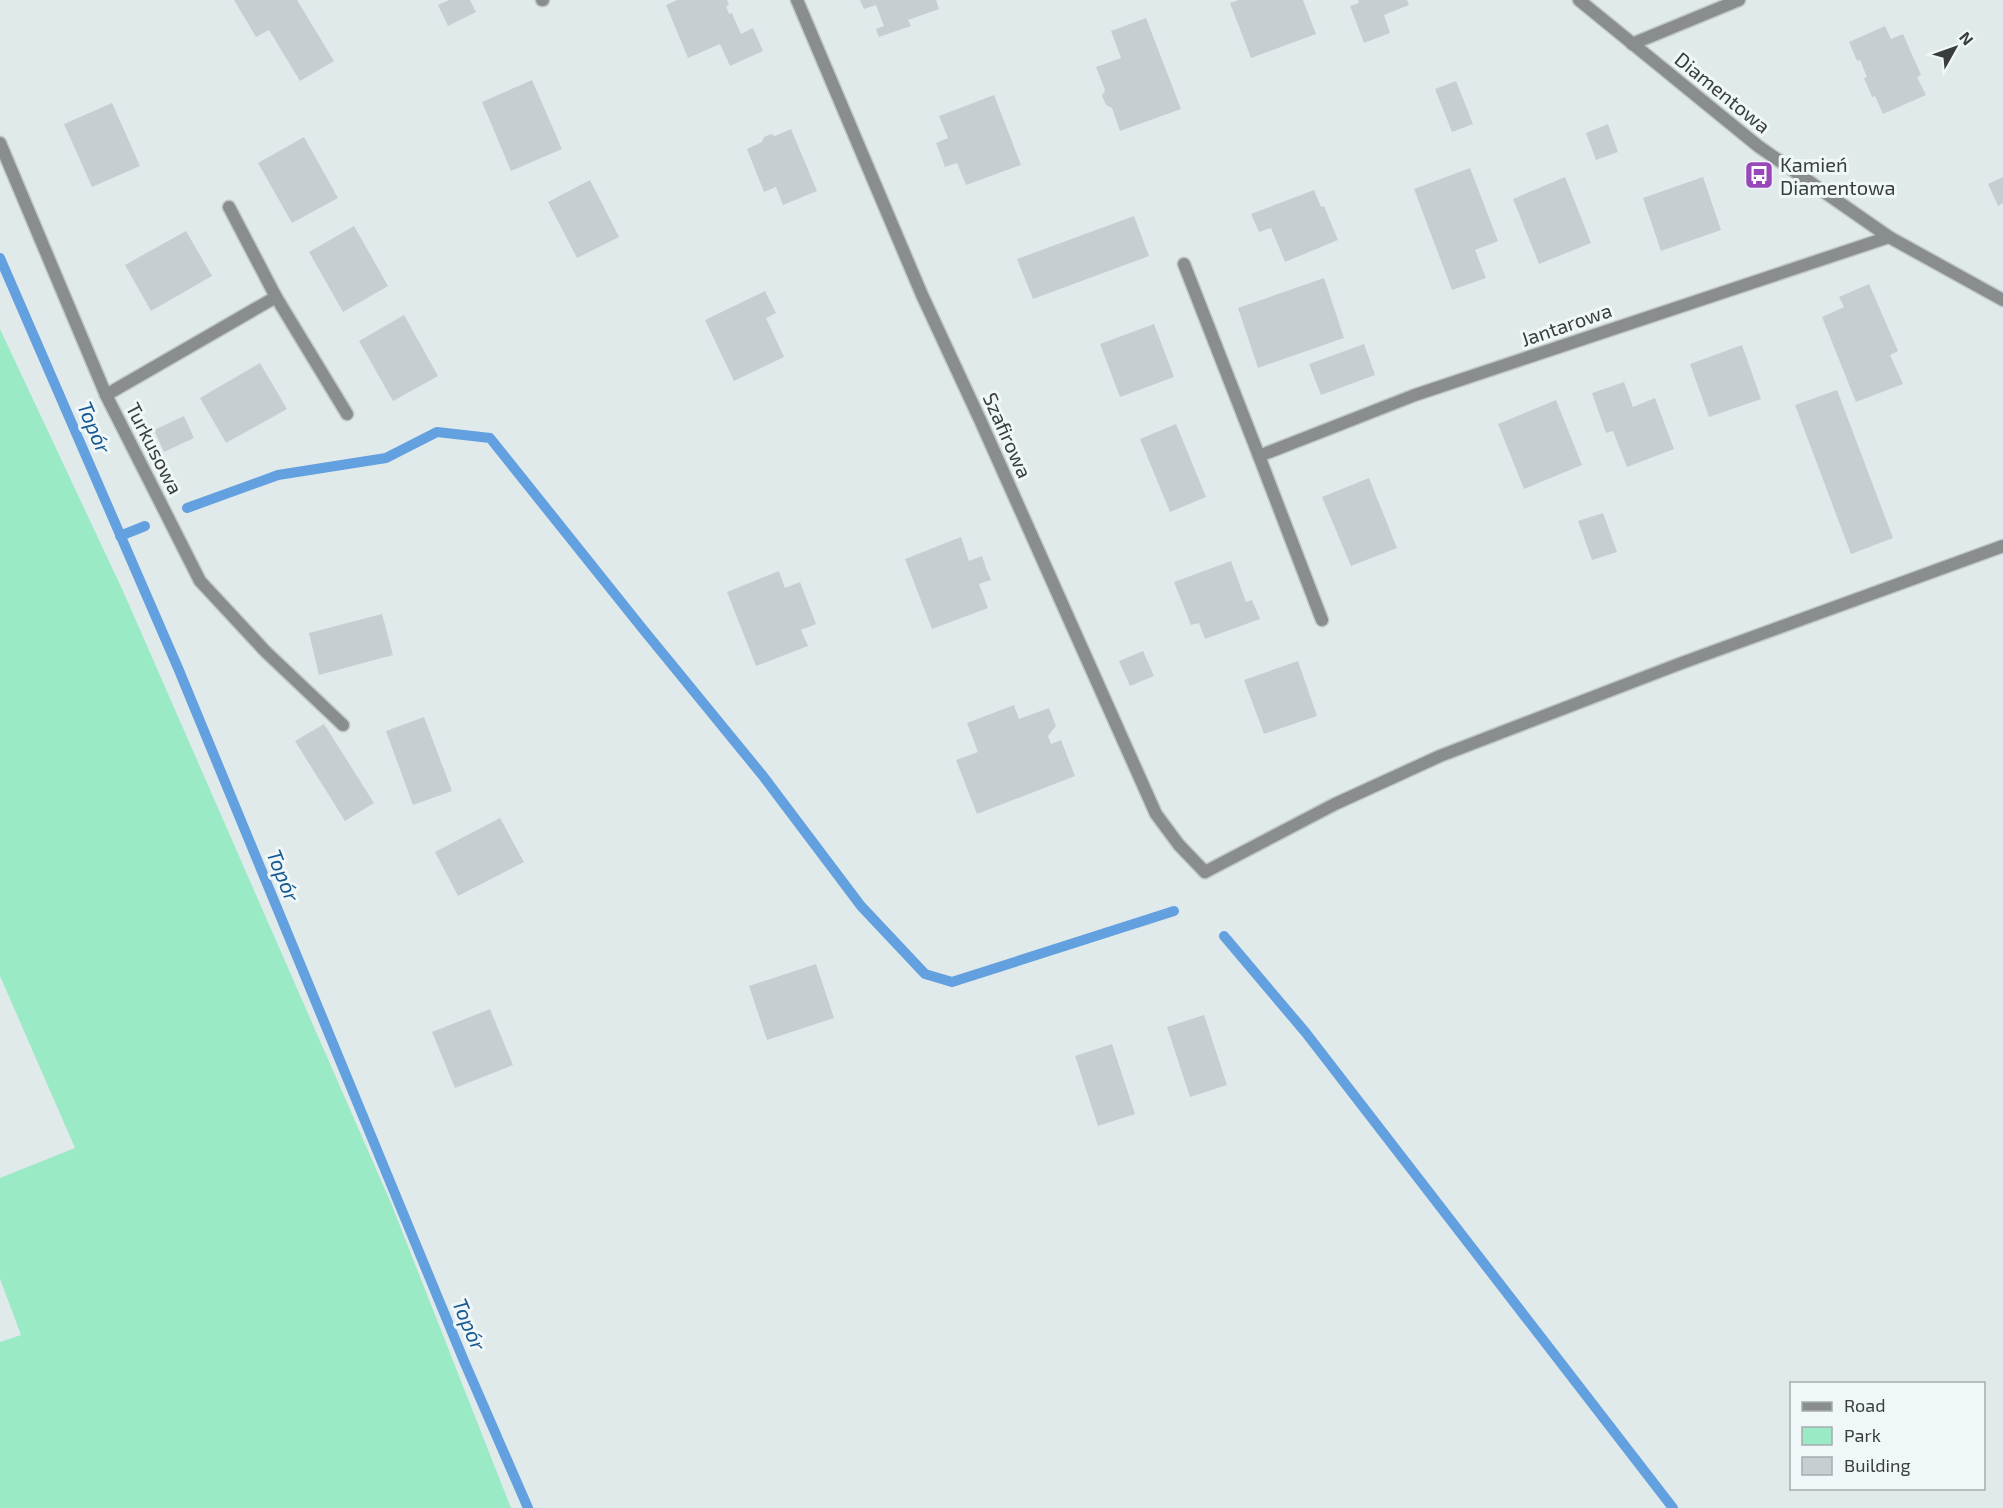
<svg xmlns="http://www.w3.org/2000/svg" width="2003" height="1508" viewBox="0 0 2003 1508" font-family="'Exo 2',sans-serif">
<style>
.green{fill:#9beac6}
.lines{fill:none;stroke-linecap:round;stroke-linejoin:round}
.stream{stroke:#63a0df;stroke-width:10}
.building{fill:#c7ced1}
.lane-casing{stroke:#c0c7c8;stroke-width:15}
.street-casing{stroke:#c0c7c8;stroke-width:15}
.lane{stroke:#8a8d8d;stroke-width:12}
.street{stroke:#8a8d8d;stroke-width:12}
.labels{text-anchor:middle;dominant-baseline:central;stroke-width:6;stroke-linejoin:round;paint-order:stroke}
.street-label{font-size:20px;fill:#3a3d3e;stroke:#eff7f8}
.poi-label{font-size:20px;fill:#3a3d3e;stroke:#eff7f8;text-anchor:start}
.water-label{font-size:21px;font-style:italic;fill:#185993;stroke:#eff7f8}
</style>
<rect width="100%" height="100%" fill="#e1eaeb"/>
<path class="green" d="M 0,329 L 123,591 L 391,1203 L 511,1508 L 0,1508 L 0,1342 L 21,1335 L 0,1279 L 0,1178 L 75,1148 L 0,976 Z"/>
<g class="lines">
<g class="stream">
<path d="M 0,258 L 178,668 L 464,1361 L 528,1508"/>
<path d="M 187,508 L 278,475 L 386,458 L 437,432 L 490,438 L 642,628 L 763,776 L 861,906 L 925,974 L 952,982 L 1174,911"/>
<path d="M 120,536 L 145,526"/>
<path d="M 1224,936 L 1306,1033 L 1673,1508"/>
</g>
</g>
<g class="building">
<path d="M 234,0 L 297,0 L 334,61 L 300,81 L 269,30 L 256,37 Z"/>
<path d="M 449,0 L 470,0 L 476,12 L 448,26 L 438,5 Z"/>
<path d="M 677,0 L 727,0 L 729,5 L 726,6 L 729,14 L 732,13 L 733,16 L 741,34 L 753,28 L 763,51 L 730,66 L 720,44 L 688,58 L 666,5 Z"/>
<path d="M 860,0 L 936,0 L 939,9 L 908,20 L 911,26 L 879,37 L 876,29 L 884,26 L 876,5 L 864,9 Z"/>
<path d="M 1239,0 L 1303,0 L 1316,34 L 1251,58 L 1230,3 Z"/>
<path d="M 1358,0 L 1407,0 L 1409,5 L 1384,15 L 1390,33 L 1364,43 L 1350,6 L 1359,3 Z"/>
<path d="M 1146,18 L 1181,109 L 1120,131 L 1112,108 L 1106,105 L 1102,96 L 1105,90 L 1096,67 L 1121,58 L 1111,31 Z"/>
<path d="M 1885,26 L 1891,39 L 1903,34 L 1921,75 L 1917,77 L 1926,95 L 1883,114 L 1875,96 L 1872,97 L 1864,78 L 1867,77 L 1860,60 L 1857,61 L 1849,42 Z"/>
<path d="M 532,80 L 562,149 L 511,171 L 482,102 Z"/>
<path d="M 1456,81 L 1473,124 L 1452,132 L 1435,89 Z"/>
<path d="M 994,95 L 1021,165 L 966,185 L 957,163 L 945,167 L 936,143 L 948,138 L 939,116 Z"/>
<path d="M 112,103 L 140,166 L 92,187 L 64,124 Z"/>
<path d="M 1608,124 L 1618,152 L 1596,160 L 1586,133 Z"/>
<path d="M 791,129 L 817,191 L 783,205 L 776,187 L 764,192 L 747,149 L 762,142 L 764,137 L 771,134 L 775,136 Z"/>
<path d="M 304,137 L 338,198 L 292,223 L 258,163 Z"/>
<path d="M 1470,168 L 1498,241 L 1475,250 L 1486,278 L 1452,290 L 1414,189 Z"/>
<path d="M 1565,177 L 1591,243 L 1539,264 L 1513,199 Z"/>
<path d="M 1703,177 L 1721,230 L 1661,251 L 1643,198 Z"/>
<path d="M 2003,177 L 2003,203 L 1998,206 L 1988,184 Z"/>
<path d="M 590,180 L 619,237 L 577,258 L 548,202 Z"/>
<path d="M 1314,190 L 1321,207 L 1324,206 L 1338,240 L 1285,262 L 1271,228 L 1259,232 L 1251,214 Z"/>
<path d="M 1134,216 L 1149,256 L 1033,299 L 1017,259 Z"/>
<path d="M 354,226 L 388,286 L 343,312 L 309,252 Z"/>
<path d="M 186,231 L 212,276 L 151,311 L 125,265 Z"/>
<path d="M 1324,278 L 1344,338 L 1258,368 L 1238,308 Z"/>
<path d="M 1869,284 L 1898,351 L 1890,355 L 1903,384 L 1856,402 L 1822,317 L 1844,307 L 1839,297 Z"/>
<path d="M 765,291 L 776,313 L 766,318 L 784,357 L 734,381 L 705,320 Z"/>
<path d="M 404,315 L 438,376 L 393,401 L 359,341 Z"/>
<path d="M 1154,324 L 1174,377 L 1120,397 L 1100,344 Z"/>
<path d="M 1364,344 L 1375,375 L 1321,395 L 1309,364 Z"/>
<path d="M 1742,345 L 1761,399 L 1709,417 L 1690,364 Z"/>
<path d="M 260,363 L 287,409 L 226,443 L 200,398 Z"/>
<path d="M 1624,382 L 1633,407 L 1655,398 L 1674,449 L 1627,467 L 1613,431 L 1606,433 L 1592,393 Z"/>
<path d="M 1837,390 L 1893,538 L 1851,554 L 1795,405 Z"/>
<path d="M 1556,400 L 1582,465 L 1524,489 L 1498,424 Z"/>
<path d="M 184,416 L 194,438 L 164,452 L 154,430 Z"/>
<path d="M 1176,424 L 1206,497 L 1170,512 L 1140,439 Z"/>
<path d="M 1369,478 L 1397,548 L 1351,566 L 1322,497 Z"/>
<path d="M 1603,513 L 1617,552 L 1592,560 L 1578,521 Z"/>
<path d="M 961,537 L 969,561 L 982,556 L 986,568 L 991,580 L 979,584 L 988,608 L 932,629 L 905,559 Z"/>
<path d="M 1231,561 L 1246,602 L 1252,600 L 1260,619 L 1205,639 L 1199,623 L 1191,625 L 1174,582 Z"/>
<path d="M 779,571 L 785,588 L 800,582 L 816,624 L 801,630 L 808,646 L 756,666 L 727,592 Z"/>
<path d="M 382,614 L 393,655 L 319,675 L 309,633 Z"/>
<path d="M 1143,651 L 1154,676 L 1130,686 L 1119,661 Z"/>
<path d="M 1298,661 L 1317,716 L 1264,734 L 1244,680 Z"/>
<path d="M 1014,705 L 1019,719 L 1049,708 L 1056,726 L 1048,736 L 1051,744 L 1061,740 L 1075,776 L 977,814 L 956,760 L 978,752 L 967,723 Z"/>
<path d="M 424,717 L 452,791 L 413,805 L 386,731 Z"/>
<path d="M 324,724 L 374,803 L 345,821 L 295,741 Z"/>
<path d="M 500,818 L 524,862 L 458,896 L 435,852 Z"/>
<path d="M 816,964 L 834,1018 L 767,1040 L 749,986 Z"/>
<path d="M 490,1009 L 513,1065 L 455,1088 L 432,1032 Z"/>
<path d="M 1204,1015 L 1227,1085 L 1190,1097 L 1167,1027 Z"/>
<path d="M 1112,1044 L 1135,1114 L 1098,1126 L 1075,1056 Z"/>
</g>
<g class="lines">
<g class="lane-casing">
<g id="lane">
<path d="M 542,0 L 543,0"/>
<path d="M 1632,44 L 1739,0"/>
<path d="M 1205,872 L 1335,804 L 1440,756 L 1679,664 L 2003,546"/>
</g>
</g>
<g class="street-casing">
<g id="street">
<path d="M 797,0 L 922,295 L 981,422 L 1156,814 L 1179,845 L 1205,872"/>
<path d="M 1579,0 L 1758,146 L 1889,237 L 2003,300"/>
<path d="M 0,143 L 106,395 L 200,581 L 266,652 L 343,725"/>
<path d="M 229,207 L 276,297 L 347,414"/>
<path d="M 1184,264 L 1259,456 L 1415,395 L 1889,237"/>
<path d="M 106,395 L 276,297"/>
<path d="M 1259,456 L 1322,620"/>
</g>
</g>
<use href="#lane" class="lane"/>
<use href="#street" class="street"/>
</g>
<defs>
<g id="bus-square" transform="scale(1.5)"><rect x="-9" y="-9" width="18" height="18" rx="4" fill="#9848b8" stroke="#eff7f8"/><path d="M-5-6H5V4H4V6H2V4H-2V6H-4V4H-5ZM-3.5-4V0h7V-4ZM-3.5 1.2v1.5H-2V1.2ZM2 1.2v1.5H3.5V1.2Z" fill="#fff"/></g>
</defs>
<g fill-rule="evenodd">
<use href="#bus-square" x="1759" y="175"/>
</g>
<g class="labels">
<g class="street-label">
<text transform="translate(1723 92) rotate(39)">Diamentowa</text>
<text transform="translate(1566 324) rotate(-19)">Jantarowa</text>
<text transform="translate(1008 435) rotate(66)">Szafirowa</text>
<text transform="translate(155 448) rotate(63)">Turkusowa</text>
</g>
<g class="poi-label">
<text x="1780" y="164">Kamień<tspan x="1780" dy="23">Diamentowa</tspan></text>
</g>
<g class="water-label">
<text transform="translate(95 427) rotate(67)">Topór</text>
<text transform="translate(284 875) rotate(68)">Topór</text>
<text transform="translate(470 1324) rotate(67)">Topór</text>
</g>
</g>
<rect x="1790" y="1382" width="195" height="108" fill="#eff7f8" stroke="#a7adae" stroke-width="1.5"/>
<rect x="1802" y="1402" width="30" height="9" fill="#8a8d8d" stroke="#a7adae" stroke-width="1.5"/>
<text x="1844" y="1412" font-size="18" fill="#3a3d3e">Road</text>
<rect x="1802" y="1427" width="30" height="18" fill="#9beac6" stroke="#a7adae" stroke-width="1.5"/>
<text x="1844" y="1442" font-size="18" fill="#3a3d3e">Park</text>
<rect x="1802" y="1457" width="30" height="18" fill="#c7ced1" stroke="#a7adae" stroke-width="1.5"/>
<text x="1844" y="1472" font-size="18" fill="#3a3d3e">Building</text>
<g transform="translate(1955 48) rotate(50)" stroke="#eff7f8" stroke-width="4.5" paint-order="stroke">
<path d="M0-4.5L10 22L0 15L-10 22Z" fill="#3a3d3e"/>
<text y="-9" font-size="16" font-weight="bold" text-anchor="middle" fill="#3a3d3e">N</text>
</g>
</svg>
